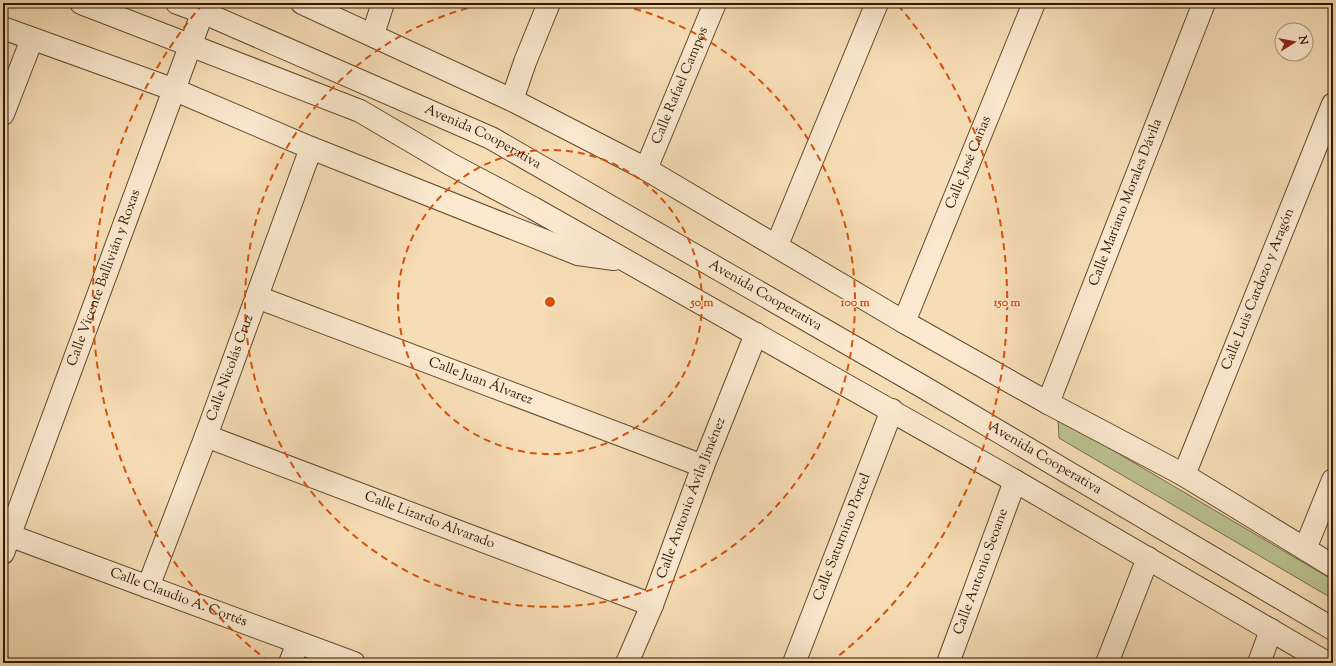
<svg xmlns="http://www.w3.org/2000/svg" width="1336" height="666" viewBox="0 0 1336 666" font-family="'Sorts Mill Goudy',serif">
<style>
.green{fill:#bac28f;stroke:#766d48}
.lines{fill:none;stroke-linecap:round;stroke-linejoin:round}
.minor-casing{stroke:#62492d;stroke-width:24}
.minor{stroke:#fae9cf;stroke-width:22}
.ring{fill:none;stroke:#d6520b;stroke-width:2;stroke-dasharray:7 5}
.labels{text-anchor:middle;dominant-baseline:central;stroke-width:3;stroke-linejoin:round;paint-order:stroke}
.street-label{font-size:14px;fill:#311800;stroke:#fae9cf}
.centre{fill:#d6520b;stroke:#fae9cf;stroke-width:2}
.ring-label{font-size:12px;text-anchor:middle;font-weight:bold;fill:#d6520b;stroke:#fae9cf;stroke-width:3;stroke-linejoin:round;paint-order:stroke}
</style>
<rect width="100%" height="100%" fill="#f7ddb5"/>
<filter id="stains"><feTurbulence type="fractalNoise" baseFrequency=".005" numOctaves="4"/><feColorMatrix values="0 0 0 0 .2 0 0 0 0 .09 0 0 0 0 .02 0 0 0 .5 -.17"/></filter>
<radialGradient id="worn" r=".72"><stop offset=".6" stop-color="#630" stop-opacity="0"/><stop offset="1" stop-color="#630" stop-opacity=".3"/></radialGradient>
<path class="green" d="M 1058,418 L 1333,580 L 1333,599 L 1059,438 Z"/>
<g class="lines">
<g class="minor-casing">
<g id="minor">
<path d="M 81,3 L 360,111 L 450,164 L 533,208 L 1015,481 L 1327,663"/>
<path id="s1" d="M 177,3 L 202,12 L 491,138 L 925,388 L 1333,629"/>
<path d="M 302,3 L 512,100 L 646,169 L 904,322 L 1048,403 L 1184,475 L 1333,566"/>
<path d="M 3,28 L 175,90 L 311,148 L 578,254 L 614,259"/>
<path d="M 373,34 L 383,3"/>
<path d="M 512,100 L 525,62 L 549,3"/>
<path d="M 3,114 L 32,39"/>
<path id="s2" d="M 646,169 L 715,3"/>
<path d="M 777,245 L 877,3"/>
<path id="s3" d="M 257,297 L 703,466"/>
<path id="s4" d="M 904,322 L 1034,3"/>
<path id="s5" d="M 1048,403 L 1204,3"/>
<path id="s6" d="M 206,436 L 652,605"/>
<path id="s7" d="M 1184,475 L 1333,104"/>
<path id="s8" d="M 3,533 L 354,663"/>
<path d="M 1305,549 L 1333,480"/>
<path id="s9" d="M 3,553 L 206,3"/>
<path id="s10" d="M 148,587 L 206,436 L 311,148"/>
<path d="M 290,663 L 298,643"/>
<path id="s11" d="M 627,663 L 652,605 L 703,466 L 756,334"/>
<path id="s12" d="M 794,663 L 892,410"/>
<path id="s13" d="M 948,663 L 1015,481"/>
<path d="M 1107,663 L 1148,558"/>
<path d="M 1259,663 L 1271,630"/>
</g>
</g>
<use href="#minor" class="minor"/>
</g>
<g class="ring">
<circle cx="550" cy="302" r="152"/>
<path d="M611 3A305 305 0 1 1 489 3"/>
<path d="M269 662A457 457 0 0 1 202 5M898 5A457 457 0 0 1 831 662"/>
</g>
<g class="labels">
<g class="street-label">
<text stroke="none"><textPath href="#s2" startOffset="90">Calle Rafael Campos</textPath></text>
<text stroke="none"><textPath href="#s1" startOffset="334">Avenida Cooperativa</textPath></text>
<text stroke="none"><textPath href="#s4" startOffset="172">Calle José Cañas</textPath></text>
<text stroke="none"><textPath href="#s5" startOffset="215">Calle Mariano Morales Dávila</textPath></text>
<text stroke="none"><textPath href="#s9" startOffset="293">Calle Vicente Ballivián y Roxas</textPath></text>
<text stroke="none"><textPath href="#s7" startOffset="200">Calle Luis Cardozo y Aragón</textPath></text>
<text stroke="none"><textPath href="#s1" startOffset="658">Avenida Cooperativa</textPath></text>
<text stroke="none"><textPath href="#s10" startOffset="234">Calle Nicolás Cruz</textPath></text>
<text stroke="none"><textPath href="#s3" startOffset="239">Calle Juan Álvarez</textPath></text>
<text stroke="none"><textPath href="#s1" startOffset="982">Avenida Cooperativa</textPath></text>
<text stroke="none"><textPath href="#s11" startOffset="177">Calle Antonio Ávila Jiménez</textPath></text>
<text stroke="none"><textPath href="#s6" startOffset="239">Calle Lizardo Alvarado</textPath></text>
<text stroke="none"><textPath href="#s12" startOffset="135">Calle Saturnino Porcel</textPath></text>
<text stroke="none"><textPath href="#s13" startOffset="97">Calle Antonio Seoane</textPath></text>
<text stroke="none"><textPath href="#s8" startOffset="187">Calle Claudio A. Cortés</textPath></text>
</g>
</g>
<circle cx="550" cy="302" r="6" class="centre"/>
<g class="ring-label">
<text x="702" y="306">50 m</text>
<text x="855" y="306">100 m</text>
<text x="1007" y="306">150 m</text>
</g>
<rect width="1336" height="666" fill="none" stroke="#f7ddb5" stroke-width="16"/>
<rect x="4" y="4" width="1328" height="658" fill="none" stroke="#311800" stroke-width="2"/>
<rect x="8" y="8" width="1320" height="650" fill="none" stroke="#311800"/>
<g transform="translate(1294 42) rotate(79)"><circle r="19" fill="#fae9cf" stroke="#aa957c"/>
<path d="M0-3L7 15L0 10L-7 15Z" fill="#8f2418"/>
<text y="-6" font-size="11" font-weight="bold" text-anchor="middle" fill="#311800">N</text>
</g>
<rect width="100%" height="100%" filter="url(#stains)"/>
<rect width="100%" height="100%" fill="url(#worn)"/>
</svg>
